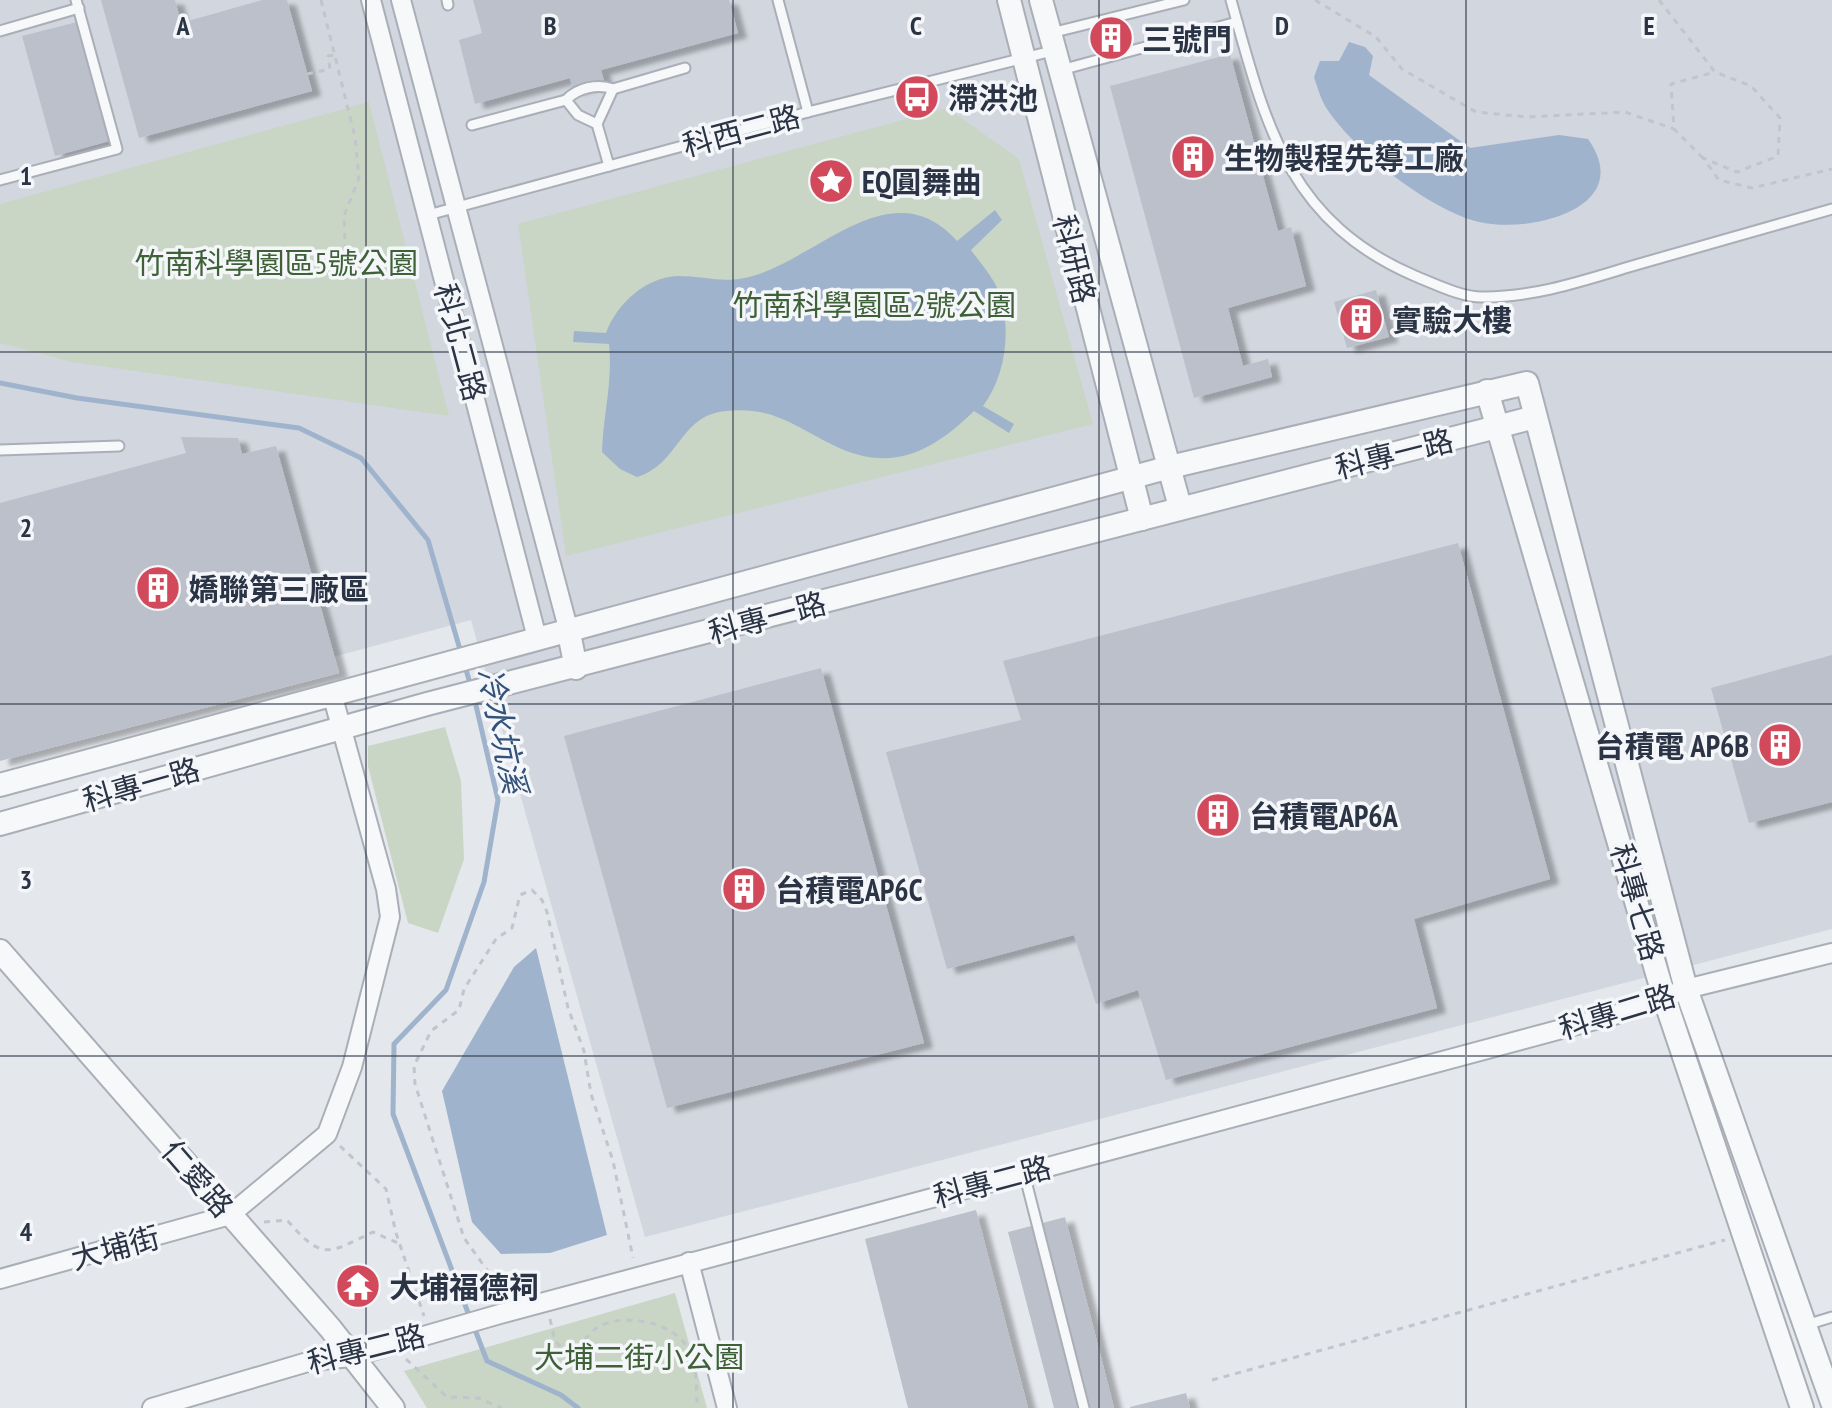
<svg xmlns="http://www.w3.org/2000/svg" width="1832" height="1408" viewBox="0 0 1832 1408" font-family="'PT Sans Narrow','Noto Sans TC',sans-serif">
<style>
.built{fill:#d2d6de}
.green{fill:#c9d6c5}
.water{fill:#9fb4cc}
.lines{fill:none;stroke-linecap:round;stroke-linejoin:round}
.stream{stroke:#9fb4cc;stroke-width:5}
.building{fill:#bbc0ca;filter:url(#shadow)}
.service-casing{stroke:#a9aeb7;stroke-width:13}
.minor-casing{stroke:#a9aeb7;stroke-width:22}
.tertiary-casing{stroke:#a9aeb7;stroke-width:26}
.path{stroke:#c2c5cb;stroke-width:3;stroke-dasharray:6 6;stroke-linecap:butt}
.service{stroke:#f7f8fa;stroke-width:9}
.minor{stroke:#f7f8fa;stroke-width:18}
.tertiary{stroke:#f7f8fa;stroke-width:22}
.grid{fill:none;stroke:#2b3445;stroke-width:2;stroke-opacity:0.55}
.labels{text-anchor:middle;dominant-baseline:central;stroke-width:7;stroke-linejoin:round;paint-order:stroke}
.poi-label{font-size:30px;font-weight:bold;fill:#2b3445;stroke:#f4f6f9;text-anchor:start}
.street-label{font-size:30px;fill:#2b3445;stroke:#f4f6f9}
.park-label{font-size:30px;fill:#3f6138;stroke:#f4f6f9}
.water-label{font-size:32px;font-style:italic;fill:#34527a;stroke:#f4f6f9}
.grid-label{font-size:26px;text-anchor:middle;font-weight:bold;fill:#2b3445;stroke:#f4f6f9;stroke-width:7;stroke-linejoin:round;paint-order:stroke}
</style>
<defs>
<filter id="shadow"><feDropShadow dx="9" dy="5" stdDeviation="2" flood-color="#0004"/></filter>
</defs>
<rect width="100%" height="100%" fill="#e4e7ec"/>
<path class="built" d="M 0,0 L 1832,0 L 1832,929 L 645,1237 L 471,620 L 329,658 L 0,682 Z"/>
<g class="green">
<path d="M 369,102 L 449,416 L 72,362 L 0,343 L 0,204 Z"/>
<path d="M 947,108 L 1019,159 L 1093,424 L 566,556 L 518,224 Z"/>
<path d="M 445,727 L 461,781 L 464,859 L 438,933 L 408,923 L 368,766 L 368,746 Z"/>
<path d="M 675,1293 L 707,1408 L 427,1408 L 404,1371 Z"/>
</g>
<g class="water">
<path d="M 1349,42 L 1365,47 L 1373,56 L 1369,75 L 1470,148 L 1559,135 L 1588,139 C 1637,208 1531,234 1479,222 C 1429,210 1352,149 1325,106 C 1320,97 1317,86 1314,77 L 1320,61 L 1339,61 Z"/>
<path d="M 995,210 L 1002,220 L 971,250 C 981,264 996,280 1001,298 C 1011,333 1005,377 983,406 L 1014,424 L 1009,433 L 974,411 C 932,452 891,474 833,445 C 794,426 773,406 726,411 C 679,415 680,464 637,477 L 620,469 L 602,452 C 603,414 613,383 609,344 L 573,342 L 574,331 L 606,333 C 616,305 645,277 678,276 C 708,276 725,285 756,275 C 822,254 894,170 957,241 Z"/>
<path d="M 536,948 L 607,1235 L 550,1253 L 501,1254 L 472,1222 L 442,1091 L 514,967 Z"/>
</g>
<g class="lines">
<g class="stream">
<path d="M 0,383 L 77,398 L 299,428 L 361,458 L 428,540 L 461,653"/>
<path d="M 465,666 L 471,687"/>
<path d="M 470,1318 L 393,1114 L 394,1044 L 446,990 L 484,882 L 498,800 L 474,697"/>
<path d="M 474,1327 L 487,1361 L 561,1395 L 578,1408"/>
</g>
</g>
<g class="building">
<path d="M 101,0 L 175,0 L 181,23 L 262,0 L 287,0 L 312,91 L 139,138 Z"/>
<path d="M 473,0 L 729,0 L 738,33 L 601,70 L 604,81 L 573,90 L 570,78 L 475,104 L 459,40 L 482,33 Z"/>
<path d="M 77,22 L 109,141 L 55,156 L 22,36 Z"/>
<path d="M 1117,28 L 1121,43 L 1105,48 L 1100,32 Z"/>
<path d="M 1230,54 L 1278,231 L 1291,227 L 1306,286 L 1228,308 L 1243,366 L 1268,359 L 1272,377 L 1194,398 L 1110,86 Z"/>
<path d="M 1376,290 L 1389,337 L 1347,348 L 1334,302 Z"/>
<path d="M 181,437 L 238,438 L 242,454 L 276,446 L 339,673 L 0,761 L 0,503 L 186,453 Z"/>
<path d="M 1458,543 L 1550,879 L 1414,919 L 1437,1008 L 1166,1080 L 1138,990 L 1096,1004 L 1074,935 L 947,969 L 886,752 L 1021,720 L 1003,661 Z"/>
<path d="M 1832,655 L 1832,802 L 1749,823 L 1711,688 Z"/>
<path d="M 821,668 L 924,1043 L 667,1108 L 564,736 Z"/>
<path d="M 976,1210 L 1028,1408 L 908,1408 L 865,1239 Z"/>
<path d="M 1065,1217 L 1114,1408 L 1087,1408 L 1039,1224 Z"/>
<path d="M 1035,1225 L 1081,1408 L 1054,1408 L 1008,1232 Z"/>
<path d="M 1186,1393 L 1190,1408 L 1130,1408 L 1130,1407 Z"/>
</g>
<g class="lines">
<g class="service-casing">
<g id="service">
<path d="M 447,0 L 448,5"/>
<path d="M 778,0 L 808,112"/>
<path d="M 1231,0 C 1265,122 1287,221 1415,276 C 1435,284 1463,298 1484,297 C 1538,297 1588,279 1639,264 C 1703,246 1768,227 1832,209"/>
<path d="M 0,31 L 79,8"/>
<path d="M 1051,33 L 1184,0"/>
<path d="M 1061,70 L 1237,22"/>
<path d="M 613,89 L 685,68"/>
<path d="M 597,124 L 578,115 L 566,100 C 577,88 598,83 613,89 L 597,124 L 609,166"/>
<path d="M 472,125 L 566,100"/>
<path d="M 0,180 L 117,149 L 76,0"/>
<path d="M 428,215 L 808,112 L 1056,50"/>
<path d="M 0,450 L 119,446"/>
<path d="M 1024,1173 L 1084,1408"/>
<path d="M 1806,1325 L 1832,1317"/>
</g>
</g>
<g class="minor-casing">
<g id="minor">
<path d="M 371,0 L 537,638"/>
<path d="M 401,0 L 568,628"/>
<path d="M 689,1262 L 727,1408"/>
<path d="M 0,1279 L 230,1215 L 327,1134 L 352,1067 L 390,917 L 386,889 L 332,694"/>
<path d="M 152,1408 L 311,1361 L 351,1357 L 500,1314 L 1629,1011 L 1686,989 L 1832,953"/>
</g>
</g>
<g class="tertiary-casing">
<g id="tertiary">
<path d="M 1009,0 L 1142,519"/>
<path d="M 1041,0 L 1180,507"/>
<path d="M 1487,391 L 1664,997 L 1802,1408"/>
<path d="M 568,628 L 576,668"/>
<path d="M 0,785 L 1170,467 L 1527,383 L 1686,989 L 1832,1402"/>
<path d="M 0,824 L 427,704 L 1535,417"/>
<path d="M 0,951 L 330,1328 L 393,1408"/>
</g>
</g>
<g class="path">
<path d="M 321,0 L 355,137 L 359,178 L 344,216 L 346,267 L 410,254"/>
<path d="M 1315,0 L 1376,37 L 1402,69 L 1476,112 L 1527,117 L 1625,112 L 1674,129"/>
<path d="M 1659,0 L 1715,72 L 1751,86 L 1780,118 L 1778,156 L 1737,172 L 1703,158 L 1719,180 L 1752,188 L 1832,169"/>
<path d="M 307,74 L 330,69 L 328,56 L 335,55"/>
<path d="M 1703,158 L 1674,129 L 1671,84 L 1715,72"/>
<path d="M 340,1146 L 386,1189 L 396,1233 L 424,1316"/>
<path d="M 264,1222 L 287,1220 C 323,1262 329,1253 373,1232 L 400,1244"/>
<path d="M 497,1296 L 490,1274 L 464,1238 L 415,1084 L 414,1066 L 431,1031 L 459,1010 L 464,989 L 496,939 L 512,928 L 520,895 L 532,890 L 542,900 L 547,912 L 568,1008 L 584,1051 L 591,1094 L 613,1161 L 633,1258"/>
<path d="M 550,1319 L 555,1341 L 564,1350 L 576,1349 C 583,1343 590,1332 598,1327 C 622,1313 672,1321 687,1347 C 697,1365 697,1389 697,1408"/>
<path d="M 406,1359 L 447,1397 L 478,1398 L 502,1408"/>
<path d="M 1212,1380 L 1725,1240"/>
</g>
<use href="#service" class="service"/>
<use href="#minor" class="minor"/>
<use href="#tertiary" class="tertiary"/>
</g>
<path class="grid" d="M 366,0 L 366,1408M 733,0 L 733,1408M 1099,0 L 1099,1408M 1466,0 L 1466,1408M 0,352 L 1832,352M 0,704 L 1832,704M 0,1056 L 1832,1056"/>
<defs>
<g id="building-disc" transform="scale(2.3)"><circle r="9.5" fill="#d1495b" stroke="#f4f6f9"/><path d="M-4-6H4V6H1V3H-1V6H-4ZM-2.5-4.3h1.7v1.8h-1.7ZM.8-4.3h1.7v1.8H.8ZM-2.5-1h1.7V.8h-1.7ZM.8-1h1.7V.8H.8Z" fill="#fff"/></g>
<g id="bus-disc" transform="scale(2.3)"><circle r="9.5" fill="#d1495b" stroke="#f4f6f9"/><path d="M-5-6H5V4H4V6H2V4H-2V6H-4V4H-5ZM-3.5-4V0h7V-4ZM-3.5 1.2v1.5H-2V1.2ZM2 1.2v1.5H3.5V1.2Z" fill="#fff"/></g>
<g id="sight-disc" transform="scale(2.3)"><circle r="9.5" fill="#d1495b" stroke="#f4f6f9"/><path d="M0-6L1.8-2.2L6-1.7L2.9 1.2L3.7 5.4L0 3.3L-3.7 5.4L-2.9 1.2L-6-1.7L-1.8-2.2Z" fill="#fff"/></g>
<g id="temple-disc" transform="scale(2.3)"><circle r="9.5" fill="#d1495b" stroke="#f4f6f9"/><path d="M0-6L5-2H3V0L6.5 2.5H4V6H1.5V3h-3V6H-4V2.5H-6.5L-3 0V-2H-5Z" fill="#fff"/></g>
</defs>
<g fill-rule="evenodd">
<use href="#building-disc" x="1111" y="38"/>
<use href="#bus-disc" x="917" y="97"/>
<use href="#building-disc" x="1193" y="157"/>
<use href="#sight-disc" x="831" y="181"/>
<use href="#building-disc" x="1361" y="319"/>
<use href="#building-disc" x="158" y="588"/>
<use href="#building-disc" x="1780" y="745"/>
<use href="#building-disc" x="1218" y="815"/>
<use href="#building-disc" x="744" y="889"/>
<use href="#temple-disc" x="358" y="1286"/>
</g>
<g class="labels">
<g class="poi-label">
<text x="1142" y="38">三號門</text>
<text x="948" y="97">滯洪池</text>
<text x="1224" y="157">生物製程先導工廠</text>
<text x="862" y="181">EQ圓舞曲</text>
<text x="1392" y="319">實驗大樓</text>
<text x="189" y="588">嬌聯第三廠區</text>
<text x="1749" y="745" text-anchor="end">台積電 AP6B</text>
<text x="1249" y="815">台積電AP6A</text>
<text x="775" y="889">台積電AP6C</text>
<text x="389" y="1286">大埔福德祠</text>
</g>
<g class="street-label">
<text transform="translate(741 130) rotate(-15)">科西二路</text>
<text transform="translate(1075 259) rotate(76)">科研路</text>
<text transform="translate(461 342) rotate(75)">科北二路</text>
<text transform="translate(1394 453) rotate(-14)">科專一路</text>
<text transform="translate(767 617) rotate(-15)">科專一路</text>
<text transform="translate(141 784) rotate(-16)">科專一路</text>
<text transform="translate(1638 902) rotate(74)">科專七路</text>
<text transform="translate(1617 1011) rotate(-17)">科專二路</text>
<text transform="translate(198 1178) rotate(49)">仁愛路</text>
<text transform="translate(992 1181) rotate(-15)">科專二路</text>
<text transform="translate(115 1247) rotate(-15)">大埔街</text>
<text transform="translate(366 1348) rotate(-14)">科專二路</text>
</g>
<g class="park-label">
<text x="276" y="262">竹南科學園區5號公園</text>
<text x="874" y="304">竹南科學園區2號公園</text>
<text x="639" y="1356">大埔二街小公園</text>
</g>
<g class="water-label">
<text transform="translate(503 730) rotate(78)">冷水坑溪</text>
</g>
</g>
<g class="grid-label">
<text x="183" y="35">A</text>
<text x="550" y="35">B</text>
<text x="916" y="35">C</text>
<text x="1282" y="35">D</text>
<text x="1649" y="35">E</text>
<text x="26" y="185">1</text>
<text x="26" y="537">2</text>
<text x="26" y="889">3</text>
<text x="26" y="1241">4</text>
</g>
</svg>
